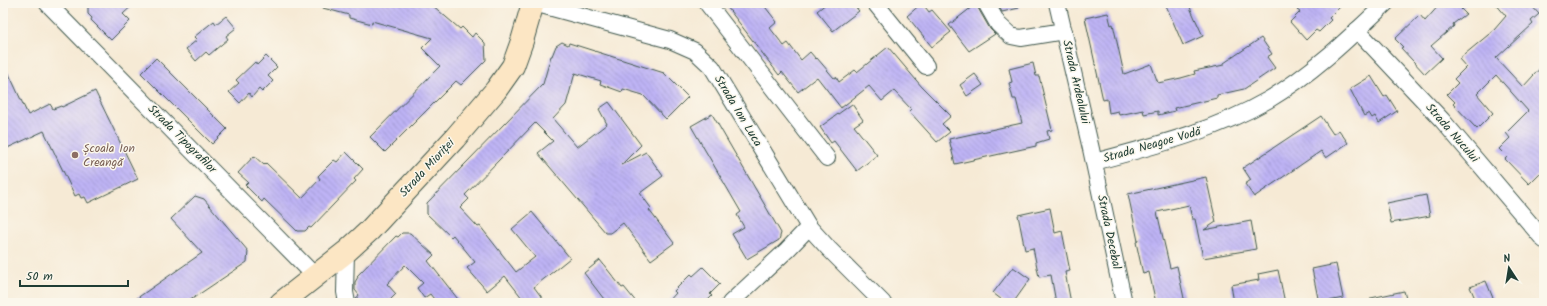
<svg xmlns="http://www.w3.org/2000/svg" width="1547" height="306" viewBox="0 0 1547 306" font-family="Kalam,sans-serif">
<style>
.building{fill:url(#building-back-hatch)}
.lines{fill:none;stroke-linecap:round;stroke-linejoin:round}
.minor-casing{stroke:#3f574c;stroke-width:18}
.secondary-casing{stroke:#3f574c;stroke-width:24}
.minor{stroke:#fff;stroke-width:16}
.secondary{stroke:#fce6c4;stroke-width:22}
.education-dot{fill:#8d6e63;stroke:#fbf7ec;stroke-width:1.5}
.labels{text-anchor:middle;dominant-baseline:central;stroke-width:3;stroke-linejoin:round;paint-order:stroke}
.street-label{font-size:12px;fill:#1f3d34;stroke:#fbf7ec}
.education-label{font-size:12px;fill:#785e54;stroke:#fbf7ec;text-anchor:start}
</style>
<defs>
<pattern id="building-back-hatch" width="6" height="6" patternUnits="userSpaceOnUse"><rect width="6" height="6" fill="#beb3f5"/><path d="M-1 5l2 2M0 0l6 6M5-1l2 2" fill="none" stroke="#9a93c7"/></pattern>
</defs>
<rect width="100%" height="100%" fill="#fbf7ec"/>
<filter id="ink" filterUnits="userSpaceOnUse"><feTurbulence type="fractalNoise" baseFrequency=".025" numOctaves="2"/><feDisplacementMap in="SourceGraphic" scale="8" xChannelSelector="R" yChannelSelector="G"/><feConvolveMatrix kernelMatrix="1 2 1 2 8 2 1 2 1" color-interpolation-filters="sRGB"/></filter>
<filter id="wash" filterUnits="userSpaceOnUse"><feTurbulence type="fractalNoise" baseFrequency=".012" numOctaves="4" result="noise"/><feDisplacementMap in="SourceGraphic" scale="16" xChannelSelector="R" yChannelSelector="G"/><feGaussianBlur stdDeviation="0.9" result="paint"/><feColorMatrix in="noise" values="0 0 0 0 0 0 0 0 0 0 0 0 0 0 0 0 0 1.4 0 .05"/><feComposite in="paint" operator="in"/></filter>
<g filter="url(#wash)">
<rect width="100%" height="100%" fill="#f6ead5"/>
<g id="blocks">
<g class="building">
<path d="M 88,3 L 135,3 L 123,14 L 130,21 L 111,40 L 91,20 L 92,18 L 88,14 Z"/>
<path d="M 320,3 L 422,3 L 432,5 L 460,29 L 462,27 L 472,37 L 475,33 L 485,43 L 486,60 L 461,85 L 456,81 L 385,152 L 370,137 L 440,66 L 422,48 L 432,38 L 372,21 L 372,24 L 349,18 L 349,15 L 319,7 Z"/>
<path d="M 724,3 L 762,3 L 777,22 L 770,28 L 784,46 L 788,43 L 801,60 L 810,52 L 816,59 L 817,58 L 834,78 L 836,77 L 839,82 L 855,70 L 857,72 L 888,47 L 922,87 L 951,116 L 942,124 L 950,132 L 937,142 L 909,111 L 911,109 L 894,91 L 882,101 L 869,86 L 841,108 L 817,77 L 798,92 L 782,72 L 779,75 Z"/>
<path d="M 827,3 L 852,3 L 859,11 L 833,31 L 817,11 Z"/>
<path d="M 922,3 L 929,12 L 932,10 L 951,32 L 932,47 L 907,16 Z"/>
<path d="M 977,3 L 978,8 L 990,29 L 995,34 L 969,51 L 949,25 Z"/>
<path d="M 997,3 L 1019,3 L 1019,8 L 1002,12 Z"/>
<path d="M 1165,3 L 1188,3 L 1203,36 L 1183,45 Z"/>
<path d="M 1304,3 L 1344,3 L 1329,18 L 1331,20 L 1319,32 L 1316,30 L 1306,40 L 1290,22 L 1300,12 L 1297,10 Z"/>
<path d="M 1441,3 L 1467,3 L 1461,9 L 1466,14 L 1453,24 L 1454,26 L 1431,46 L 1442,58 L 1425,74 L 1401,48 L 1403,47 L 1395,39 L 1420,15 L 1425,21 Z"/>
<path d="M 1495,3 L 1529,3 L 1539,14 L 1531,21 L 1533,24 L 1496,58 L 1523,87 L 1544,64 L 1544,169 L 1529,184 L 1505,159 L 1507,157 L 1499,149 L 1510,138 L 1506,133 L 1528,111 L 1496,75 L 1477,94 L 1493,113 L 1477,129 L 1453,104 L 1455,102 L 1447,94 L 1458,83 L 1454,79 L 1466,67 L 1459,59 L 1494,30 L 1506,16 Z"/>
<path d="M 1108,13 L 1111,25 L 1113,24 L 1124,74 L 1151,64 L 1158,83 L 1181,78 L 1195,74 L 1194,71 L 1224,65 L 1224,63 L 1261,38 L 1272,54 L 1267,57 L 1275,68 L 1244,89 L 1217,95 L 1217,98 L 1174,108 L 1175,111 L 1158,115 L 1158,111 L 1144,114 L 1143,110 L 1119,115 L 1118,111 L 1109,113 L 1107,99 L 1103,100 L 1085,18 Z"/>
<path d="M 226,16 L 236,28 L 226,36 L 228,39 L 216,49 L 209,55 L 206,52 L 196,61 L 186,49 L 197,40 L 194,37 L 214,21 L 216,24 Z"/>
<path d="M 562,42 L 568,45 L 569,43 L 664,73 L 688,97 L 666,119 L 643,95 L 623,89 L 622,92 L 600,84 L 601,81 L 575,73 L 566,105 L 553,119 L 577,147 L 607,124 L 599,109 L 609,102 L 641,145 L 621,165 L 646,152 L 663,176 L 640,193 L 651,208 L 649,210 L 674,243 L 651,260 L 623,223 L 610,233 L 606,233 L 538,153 L 553,141 L 535,123 L 465,195 L 469,199 L 460,208 L 478,227 L 480,226 L 516,272 L 535,257 L 512,229 L 532,212 L 570,258 L 534,287 L 546,303 L 526,303 L 505,276 L 487,291 L 467,268 L 475,262 L 453,235 L 451,237 L 427,214 L 427,203 L 543,84 L 551,56 L 552,56 L 556,46 Z"/>
<path d="M 266,56 L 277,67 L 268,76 L 273,81 L 262,92 L 259,89 L 252,97 L 249,93 L 240,103 L 229,92 L 239,83 L 236,80 L 255,62 L 257,65 Z"/>
<path d="M 156,58 L 227,129 L 212,144 L 141,73 Z"/>
<path d="M 3,61 L 28,115 L 50,104 L 53,109 L 61,106 L 62,107 L 95,91 L 138,179 L 88,203 L 85,197 L 81,198 L 79,194 L 75,196 L 44,131 L 3,150 Z"/>
<path d="M 1033,63 L 1036,76 L 1039,76 L 1052,130 L 1047,131 L 1049,139 L 1036,143 L 1036,146 L 955,164 L 949,139 L 1022,123 L 1016,99 L 1013,99 L 1009,83 L 1012,82 L 1009,69 Z"/>
<path d="M 975,74 L 983,85 L 967,96 L 960,85 Z"/>
<path d="M 1371,76 L 1384,97 L 1387,95 L 1397,111 L 1379,123 L 1375,116 L 1372,118 L 1369,113 L 1364,116 L 1350,89 Z"/>
<path d="M 852,104 L 863,120 L 854,126 L 877,155 L 857,171 L 834,141 L 831,143 L 820,127 Z"/>
<path d="M 712,114 L 781,233 L 779,240 L 747,259 L 732,234 L 744,227 L 737,215 L 741,212 L 691,126 Z"/>
<path d="M 1321,116 L 1333,134 L 1339,130 L 1348,143 L 1326,158 L 1321,151 L 1254,197 L 1245,184 L 1251,180 L 1243,168 Z"/>
<path d="M 346,152 L 363,169 L 354,179 L 356,181 L 311,228 L 309,227 L 305,231 L 297,231 L 264,199 L 262,202 L 245,185 L 248,182 L 238,173 L 254,156 L 264,165 L 266,163 L 302,198 L 320,179 L 318,176 L 334,160 L 337,162 Z"/>
<path d="M 1206,177 L 1216,222 L 1204,230 L 1251,221 L 1256,249 L 1203,258 L 1195,219 L 1192,219 L 1189,205 L 1157,212 L 1170,268 L 1177,266 L 1185,303 L 1156,303 L 1149,272 L 1143,274 L 1136,242 L 1138,241 L 1128,194 Z"/>
<path d="M 1426,195 L 1430,216 L 1391,223 L 1387,203 Z"/>
<path d="M 195,196 L 204,199 L 248,251 L 247,262 L 186,303 L 130,303 L 202,253 L 171,219 Z"/>
<path d="M 1050,208 L 1055,233 L 1062,231 L 1070,271 L 1065,272 L 1071,303 L 1056,303 L 1051,275 L 1039,277 L 1033,248 L 1025,250 L 1018,215 Z"/>
<path d="M 402,233 L 410,233 L 434,255 L 428,261 L 461,303 L 437,303 L 430,294 L 424,298 L 417,288 L 423,283 L 405,265 L 387,284 L 396,294 L 387,303 L 356,303 L 356,299 L 359,295 L 355,290 L 355,282 L 358,277 L 357,276 L 396,236 L 398,237 Z"/>
<path d="M 600,260 L 622,288 L 624,287 L 637,303 L 607,303 L 584,273 Z"/>
<path d="M 1336,264 L 1343,298 L 1319,303 L 1312,269 Z"/>
<path d="M 703,267 L 720,284 L 710,294 L 712,296 L 705,303 L 667,303 L 676,293 L 674,291 L 691,274 L 693,276 Z"/>
<path d="M 1013,267 L 1030,279 L 1013,303 L 1006,303 L 993,293 Z"/>
<path d="M 1278,270 L 1285,303 L 1234,303 L 1231,285 L 1259,280 L 1258,274 Z"/>
<path d="M 1486,281 L 1495,303 L 1477,303 L 1470,287 Z"/>
<path d="M 1404,291 L 1407,303 L 1371,303 L 1371,298 Z"/>
</g>
</g>
</g>
<g filter="url(#ink)">
<use href="#blocks" fill-opacity="0" stroke="#3f574c" stroke-width="1"/>
<g class="lines">
<g class="minor-casing">
<g id="minor">
<path d="M 47,3 L 315,276"/>
<path d="M 534,3 L 670,40 L 695,51 L 712,67 L 809,227 L 829,249 L 883,303"/>
<path d="M 707,3 L 827,158"/>
<path d="M 875,3 L 926,66"/>
<path d="M 986,3 L 998,24 L 1011,36 L 1021,38 L 1064,31"/>
<path d="M 1057,3 L 1091,149 L 1124,303"/>
<path d="M 1357,30 L 1442,120 L 1544,240"/>
<path d="M 1094,162 C 1154,146 1214,131 1268,100 C 1312,74 1349,38 1386,3"/>
<path d="M 346,252 L 345,292 L 347,303"/>
<path d="M 730,303 L 787,250 L 809,227"/>
</g>
</g>
<g class="secondary-casing">
<path id="secondary" d="M 281,303 L 346,252 L 369,231 L 455,138 L 496,90 L 513,66 L 522,41 L 533,3"/>
</g>
<use href="#minor" class="minor"/>
<use href="#secondary" class="secondary"/>
</g>
</g>
<circle class="education-dot" cx="75" cy="155" r="4"/>
<g class="labels">
<g class="street-label">
<text transform="translate(1076 82) rotate(77)">Strada Ardealului</text>
<text transform="translate(738 111) rotate(59)">Strada Ion Luca</text>
<text transform="translate(1452 133) rotate(49)">Strada Nucului</text>
<text transform="translate(182 139) rotate(45)">Strada Tipografilor</text>
<text transform="translate(1152 145) rotate(-16)">Strada Neagoe Vodă</text>
<text transform="translate(427 168) rotate(-47)">Strada Mioriței</text>
<text transform="translate(1109 232) rotate(78)">Strada Decebal</text>
</g>
<g class="education-label">
<text x="83" y="148">Școala Ion<tspan x="83" dy="14">Creangă</tspan></text>
</g>
</g>
<rect width="1547" height="306" fill="none" stroke="#fbf7ec" stroke-width="16"/>
<g transform="translate(1509 268) rotate(348)" stroke="#fbf7ec" stroke-width="3" paint-order="stroke">
<path d="M0-3L7 15L0 10L-7 15Z" fill="#1f3d34"/>
<text y="-6" font-size="11" font-weight="bold" text-anchor="middle" fill="#1f3d34">N</text>
</g>
<path d="M20 280v6h108v-6" fill="none" stroke="#1f3d34" stroke-width="2"/>
<text x="26" y="280" font-size="12" fill="#1f3d34" stroke="#fbf7ec" stroke-width="3" paint-order="stroke">50 m</text>
</svg>
